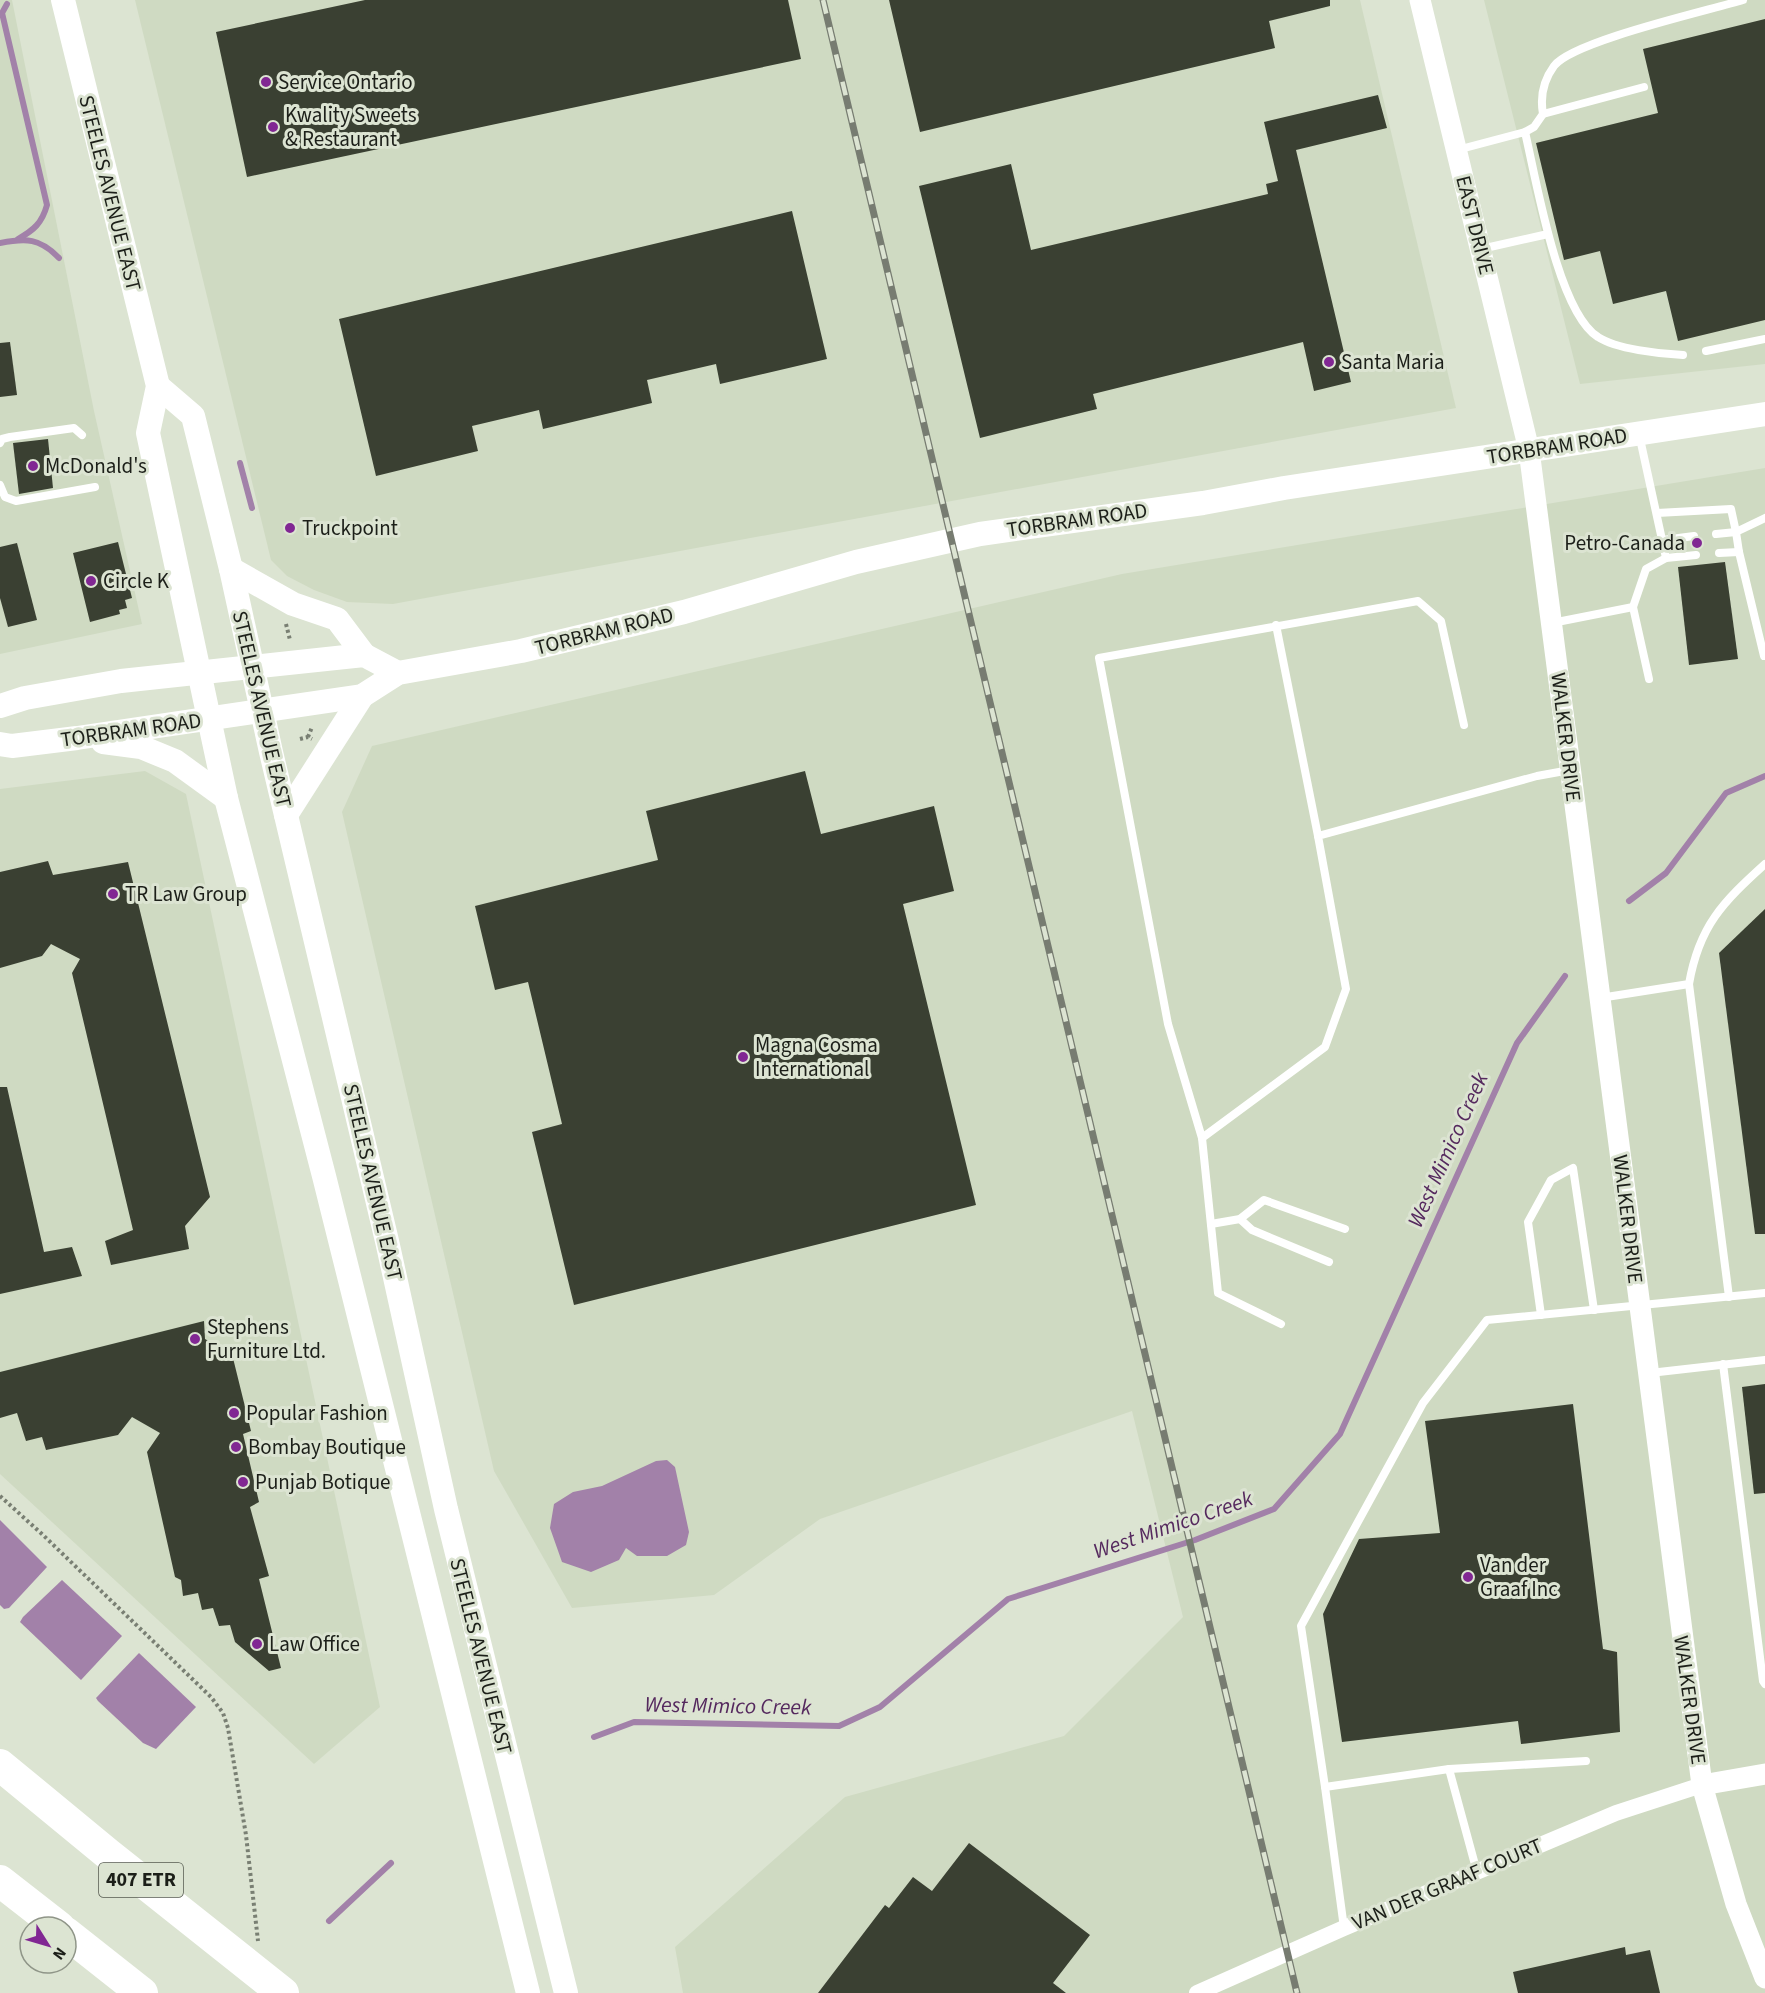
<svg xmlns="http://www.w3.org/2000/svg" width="1765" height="1993" viewBox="0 0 1765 1993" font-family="'Source Sans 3',sans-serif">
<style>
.built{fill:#cfdac2}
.water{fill:#a281a9}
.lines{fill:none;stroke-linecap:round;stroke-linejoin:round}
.stream{stroke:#a281a9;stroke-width:6}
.building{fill:#3a4032}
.path{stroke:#797f73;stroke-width:4;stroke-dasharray:3 3;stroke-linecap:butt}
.service{stroke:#fff;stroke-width:8}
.minor{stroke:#fff;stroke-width:16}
.tertiary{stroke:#fff;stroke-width:21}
.secondary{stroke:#fff;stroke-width:24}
.motorway{stroke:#fff;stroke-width:32}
.rail-casing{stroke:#777c71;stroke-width:7}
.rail{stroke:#dce4d2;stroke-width:4.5;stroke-dasharray:14;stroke-linecap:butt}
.poi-dot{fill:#812793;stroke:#dce4d2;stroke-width:2}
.labels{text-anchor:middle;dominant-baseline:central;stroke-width:6;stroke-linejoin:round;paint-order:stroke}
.shield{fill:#dce4d2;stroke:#565a50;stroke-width:1.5}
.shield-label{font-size:20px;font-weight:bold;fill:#1c1f19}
.poi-label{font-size:21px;fill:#1c1f19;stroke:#dce4d2;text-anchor:start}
.street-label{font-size:21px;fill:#1c1f19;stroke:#dce4d2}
.water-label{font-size:22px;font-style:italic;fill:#55295e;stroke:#dce4d2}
</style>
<rect width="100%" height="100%" fill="#dce4d2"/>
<g class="built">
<path d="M 0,0 L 12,0 L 94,411 L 142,624 L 0,654 Z"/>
<path d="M 135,0 L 1360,0 L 1456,408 L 393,604 L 347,602 L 314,590 L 287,576 L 271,560 Z"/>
<path d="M 1484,0 L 1765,0 L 1765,364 L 1580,384 Z"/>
<path d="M 1765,468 L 1765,1993 L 683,1993 L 675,1947 L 845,1797 L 1064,1736 L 1183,1617 L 1132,1411 L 820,1519 L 714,1595 L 572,1608 L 494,1471 L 342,812 L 372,746 L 1122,574 Z"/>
<path d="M 145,771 L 186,794 L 380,1707 L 314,1764 L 0,1474 L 0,789 Z"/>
</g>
<g class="water">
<path d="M 667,1460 L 675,1467 L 689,1532 L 686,1545 L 667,1556 L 637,1556 L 626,1548 L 619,1560 L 591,1572 L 562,1562 L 550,1528 L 554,1504 L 573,1492 L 602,1486 L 656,1461 Z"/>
<path d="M 0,1520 L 47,1567 L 9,1608 L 4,1609 L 0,1605 Z"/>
<path d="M 62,1580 L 122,1636 L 81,1680 L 20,1622 L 23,1617 Z"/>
<path d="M 139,1653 L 196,1707 L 156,1749 L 143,1743 L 98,1701 L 96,1698 Z"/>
</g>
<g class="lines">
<g class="stream">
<path d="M 7,4 L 2,13 L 47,205 C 42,223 34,230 18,239"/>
<path d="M 0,243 C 26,238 40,238 59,258"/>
<path d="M 240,463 L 252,508"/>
<path d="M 1629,901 L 1666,873 L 1726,793 L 1765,776"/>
<path d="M 594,1737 L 634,1722 L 839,1726 L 880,1707 L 1008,1599 L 1195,1540 L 1274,1509 L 1340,1434 L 1517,1043 L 1565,976"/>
<path d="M 329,1921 L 391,1863"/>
</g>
</g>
<g class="building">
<path d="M 365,0 L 788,0 L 801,59 L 247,177 L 216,32 Z"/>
<path d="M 889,0 L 1330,0 L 1330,6 L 1269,21 L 1275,48 L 920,132 Z"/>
<path d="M 1765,19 L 1765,320 L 1678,341 L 1666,291 L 1613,304 L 1600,251 L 1564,260 L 1536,143 L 1658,113 L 1643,49 Z"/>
<path d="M 1378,95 L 1387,128 L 1296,150 L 1351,382 L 1314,391 L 1303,342 L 1093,394 L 1097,409 L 980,438 L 919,186 L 1011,164 L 1031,250 L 1268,194 L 1266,184 L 1278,181 L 1264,122 Z"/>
<path d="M 792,211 L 827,359 L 720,384 L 716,364 L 647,380 L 652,403 L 543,429 L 539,410 L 472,426 L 478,451 L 376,476 L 339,319 Z"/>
<path d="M 10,342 L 17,395 L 0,397 L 0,343 Z"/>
<path d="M 48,439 L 53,488 L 19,494 L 13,443 Z"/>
<path d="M 118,542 L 132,598 L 125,600 L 127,608 L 119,610 L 120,614 L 90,622 L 73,553 Z"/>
<path d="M 17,543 L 37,620 L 8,627 L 0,598 L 0,547 Z"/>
<path d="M 1725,562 L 1738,659 L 1689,665 L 1678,567 Z"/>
<path d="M 805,771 L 821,834 L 934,806 L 954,891 L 903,904 L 976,1205 L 574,1305 L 532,1132 L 562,1124 L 528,982 L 495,990 L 475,906 L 658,860 L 646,811 Z"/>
<path d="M 48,861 L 53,875 L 128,862 L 210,1197 L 185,1226 L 189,1249 L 111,1265 L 105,1241 L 133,1230 L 72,973 L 80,959 L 51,944 L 42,956 L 0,968 L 0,872 Z"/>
<path d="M 1765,909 L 1765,1234 L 1755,1234 L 1719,953 Z"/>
<path d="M 0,1087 L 7,1087 L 44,1252 L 72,1247 L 82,1276 L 0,1294 Z"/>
<path d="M 204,1321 L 205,1339 L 232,1354 L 251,1431 L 243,1434 L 259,1502 L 250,1507 L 269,1576 L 259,1579 L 281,1668 L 269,1671 L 235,1642 L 230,1625 L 219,1626 L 213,1608 L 202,1610 L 198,1593 L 183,1596 L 181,1580 L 175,1577 L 147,1452 L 160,1433 L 132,1417 L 118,1435 L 46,1450 L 42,1437 L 26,1441 L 17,1413 L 0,1418 L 0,1372 Z"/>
<path d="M 1765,1384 L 1765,1493 L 1754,1494 L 1742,1387 Z"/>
<path d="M 1573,1404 L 1603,1649 L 1617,1652 L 1620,1732 L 1521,1744 L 1518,1721 L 1342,1742 L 1323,1614 L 1359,1539 L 1440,1533 L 1425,1421 Z"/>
<path d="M 969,1843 L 1090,1935 L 1053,1983 L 1066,1993 L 818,1993 L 885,1905 L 889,1908 L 913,1877 L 932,1891 Z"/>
<path d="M 1625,1947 L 1626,1955 L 1650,1950 L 1660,1993 L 1518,1993 L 1513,1972 Z"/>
</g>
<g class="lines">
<g class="path">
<path d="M 286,624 L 290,640"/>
<path d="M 308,737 L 312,727"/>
<path d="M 300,739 L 308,737 L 312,739"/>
<path d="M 0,1496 L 43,1535 L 211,1697 L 223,1713 L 228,1728 L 246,1835 L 258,1941"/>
</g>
<g class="service">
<path d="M 1543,114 L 1644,87"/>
<path d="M 1525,132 L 1534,127 L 1543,114 C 1540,97 1543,81 1554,66 C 1573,41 1707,11 1743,0"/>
<path d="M 1457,150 L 1525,132 C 1536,179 1558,312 1598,337 C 1616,349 1660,354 1683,355"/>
<path d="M 1481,249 L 1548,234"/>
<path d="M 1706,351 L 1765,339"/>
<path d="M 0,443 L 2,439 L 10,437 L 74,428 L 82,435"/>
<path d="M 0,485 L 5,497 L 16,501 L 95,487"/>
<path d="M 1657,513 L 1731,509 L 1736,532 L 1716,534"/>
<path d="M 1663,540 L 1694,536"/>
<path d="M 1719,553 L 1739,552"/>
<path d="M 1666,558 L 1696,555"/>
<path d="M 1633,607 L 1649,679"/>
<path d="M 1552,623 L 1633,607 L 1646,569 L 1666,558 L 1639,434"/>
<path d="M 1276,625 L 1318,836"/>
<path d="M 1764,656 L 1739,552 L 1736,532 L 1765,518"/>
<path d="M 1689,984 L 1729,1297"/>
<path d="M 1600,998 L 1689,984 C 1699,926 1723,902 1765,864"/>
<path d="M 1202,1138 L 1168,1024 L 1099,658 L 1418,601 L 1441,621 L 1464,725"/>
<path d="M 1240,1219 L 1252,1230 L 1329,1262"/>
<path d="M 1211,1224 L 1240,1219 L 1264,1200 L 1345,1229"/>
<path d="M 1541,1315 L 1528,1222 L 1551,1180 L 1573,1168 L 1594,1310"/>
<path d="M 1281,1324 L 1218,1293 L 1202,1138 L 1325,1047 L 1346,989 L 1318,836 L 1537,776 L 1570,770"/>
<path d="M 1723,1364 L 1763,1681 L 1765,1684"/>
<path d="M 1650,1373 L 1765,1360"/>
<path d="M 1325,1787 L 1301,1626 L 1423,1403 L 1487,1320 L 1765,1293"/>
<path d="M 1477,1872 L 1449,1769 L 1586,1761"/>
<path d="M 1344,1928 L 1325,1787 L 1449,1769"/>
</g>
<path class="minor" d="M 1197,1993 L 1344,1928 L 1616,1813 L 1702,1785"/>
<g class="tertiary">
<path d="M 1420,0 L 1529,450 L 1702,1785 L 1736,1904 L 1765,1978"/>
<path d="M 1702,1785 L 1765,1774"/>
</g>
<g class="secondary">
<path d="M 63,0 L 158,386 L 148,433 L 226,798 L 324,1176 L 528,1993"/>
<path d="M 158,386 L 193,416 L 231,569 L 271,752 L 387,1241 L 446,1509 L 566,1993"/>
<path d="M 231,569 L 293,604 L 337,619 L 364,655"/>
<path d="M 0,706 L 25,698 L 121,681 L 364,655 L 398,673"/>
<path d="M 103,742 L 141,747 L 175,761 L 226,798"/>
<path d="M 0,744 L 12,746 L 77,738 L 362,696 L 398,673 L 521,651 L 684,612 L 856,562 L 980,534 L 1203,503 L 1284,488 L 1765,414"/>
<path d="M 286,815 L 362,696"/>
</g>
<g class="motorway">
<path d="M 0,1765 L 108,1854 L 283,1993"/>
<path d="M 0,1881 L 59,1927"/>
<path d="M 66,1933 L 142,1993"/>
</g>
<g class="rail-casing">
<path id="rail" d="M 823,0 L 1297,1993"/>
</g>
<use href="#rail" class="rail"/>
</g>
<g class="poi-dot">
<circle cx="266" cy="82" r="6"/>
<circle cx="273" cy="127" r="6"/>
<circle cx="1329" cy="362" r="6"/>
<circle cx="33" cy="466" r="6"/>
<circle cx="290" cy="528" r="6"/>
<circle cx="1697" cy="543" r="6"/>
<circle cx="91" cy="581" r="6"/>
<circle cx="113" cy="894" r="6"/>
<circle cx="743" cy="1057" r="6"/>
<circle cx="195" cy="1339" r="6"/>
<circle cx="234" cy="1413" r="6"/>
<circle cx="236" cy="1447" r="6"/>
<circle cx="243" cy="1482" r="6"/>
<circle cx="1468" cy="1577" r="6"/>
<circle cx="257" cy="1644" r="6"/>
</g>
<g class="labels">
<rect class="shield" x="99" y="1863" width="84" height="34" rx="4.5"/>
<g class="shield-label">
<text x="141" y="1880">407 ETR</text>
</g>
<g class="poi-label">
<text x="278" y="82">Service Ontario</text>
<text x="285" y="115">Kwality Sweets<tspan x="285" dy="24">&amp; Restaurant</tspan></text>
<text x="1341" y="362">Santa Maria</text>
<text x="45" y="466">McDonald's</text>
<text x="302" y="528">Truckpoint</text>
<text x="1685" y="543" text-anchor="end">Petro-Canada</text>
<text x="103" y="581">Circle K</text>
<text x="125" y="894">TR Law Group</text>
<text x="755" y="1045">Magna Cosma<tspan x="755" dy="24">International</tspan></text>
<text x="207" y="1327">Stephens<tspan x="207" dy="24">Furniture Ltd.</tspan></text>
<text x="246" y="1413">Popular Fashion</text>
<text x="248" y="1447">Bombay Boutique</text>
<text x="255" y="1482">Punjab Botique</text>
<text x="1480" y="1565">Van der<tspan x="1480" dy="24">Graaf Inc</tspan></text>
<text x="269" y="1644">Law Office</text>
</g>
<g class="street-label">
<text transform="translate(110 193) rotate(76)">STEELES AVENUE EAST</text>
<text transform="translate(1475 225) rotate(76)">EAST DRIVE</text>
<text transform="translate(1557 446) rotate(-9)">TORBRAM ROAD</text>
<text transform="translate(1077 520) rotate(-8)">TORBRAM ROAD</text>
<text transform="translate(604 631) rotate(-14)">TORBRAM ROAD</text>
<text transform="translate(262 709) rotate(77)">STEELES AVENUE EAST</text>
<text transform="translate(131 730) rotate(-8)">TORBRAM ROAD</text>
<text transform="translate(1566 737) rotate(83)">WALKER DRIVE</text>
<text transform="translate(373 1182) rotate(77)">STEELES AVENUE EAST</text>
<text transform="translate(1628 1219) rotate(83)">WALKER DRIVE</text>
<text transform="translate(481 1656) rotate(76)">STEELES AVENUE EAST</text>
<text transform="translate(1690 1700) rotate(82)">WALKER DRIVE</text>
<text transform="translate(1447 1884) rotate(-23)">VAN DER GRAAF COURT</text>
</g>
<g class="water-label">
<text transform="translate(1448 1150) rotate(-66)">West Mimico Creek</text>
<text transform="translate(1173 1525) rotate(-19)">West Mimico Creek</text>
<text transform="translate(728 1706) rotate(1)">West Mimico Creek</text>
</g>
</g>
<g transform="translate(48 1945) rotate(127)"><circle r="28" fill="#dce4d2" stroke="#8f9588" stroke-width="1.5"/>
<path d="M0-4.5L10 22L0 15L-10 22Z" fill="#812793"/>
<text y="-9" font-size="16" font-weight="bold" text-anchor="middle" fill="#1c1f19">N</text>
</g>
</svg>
